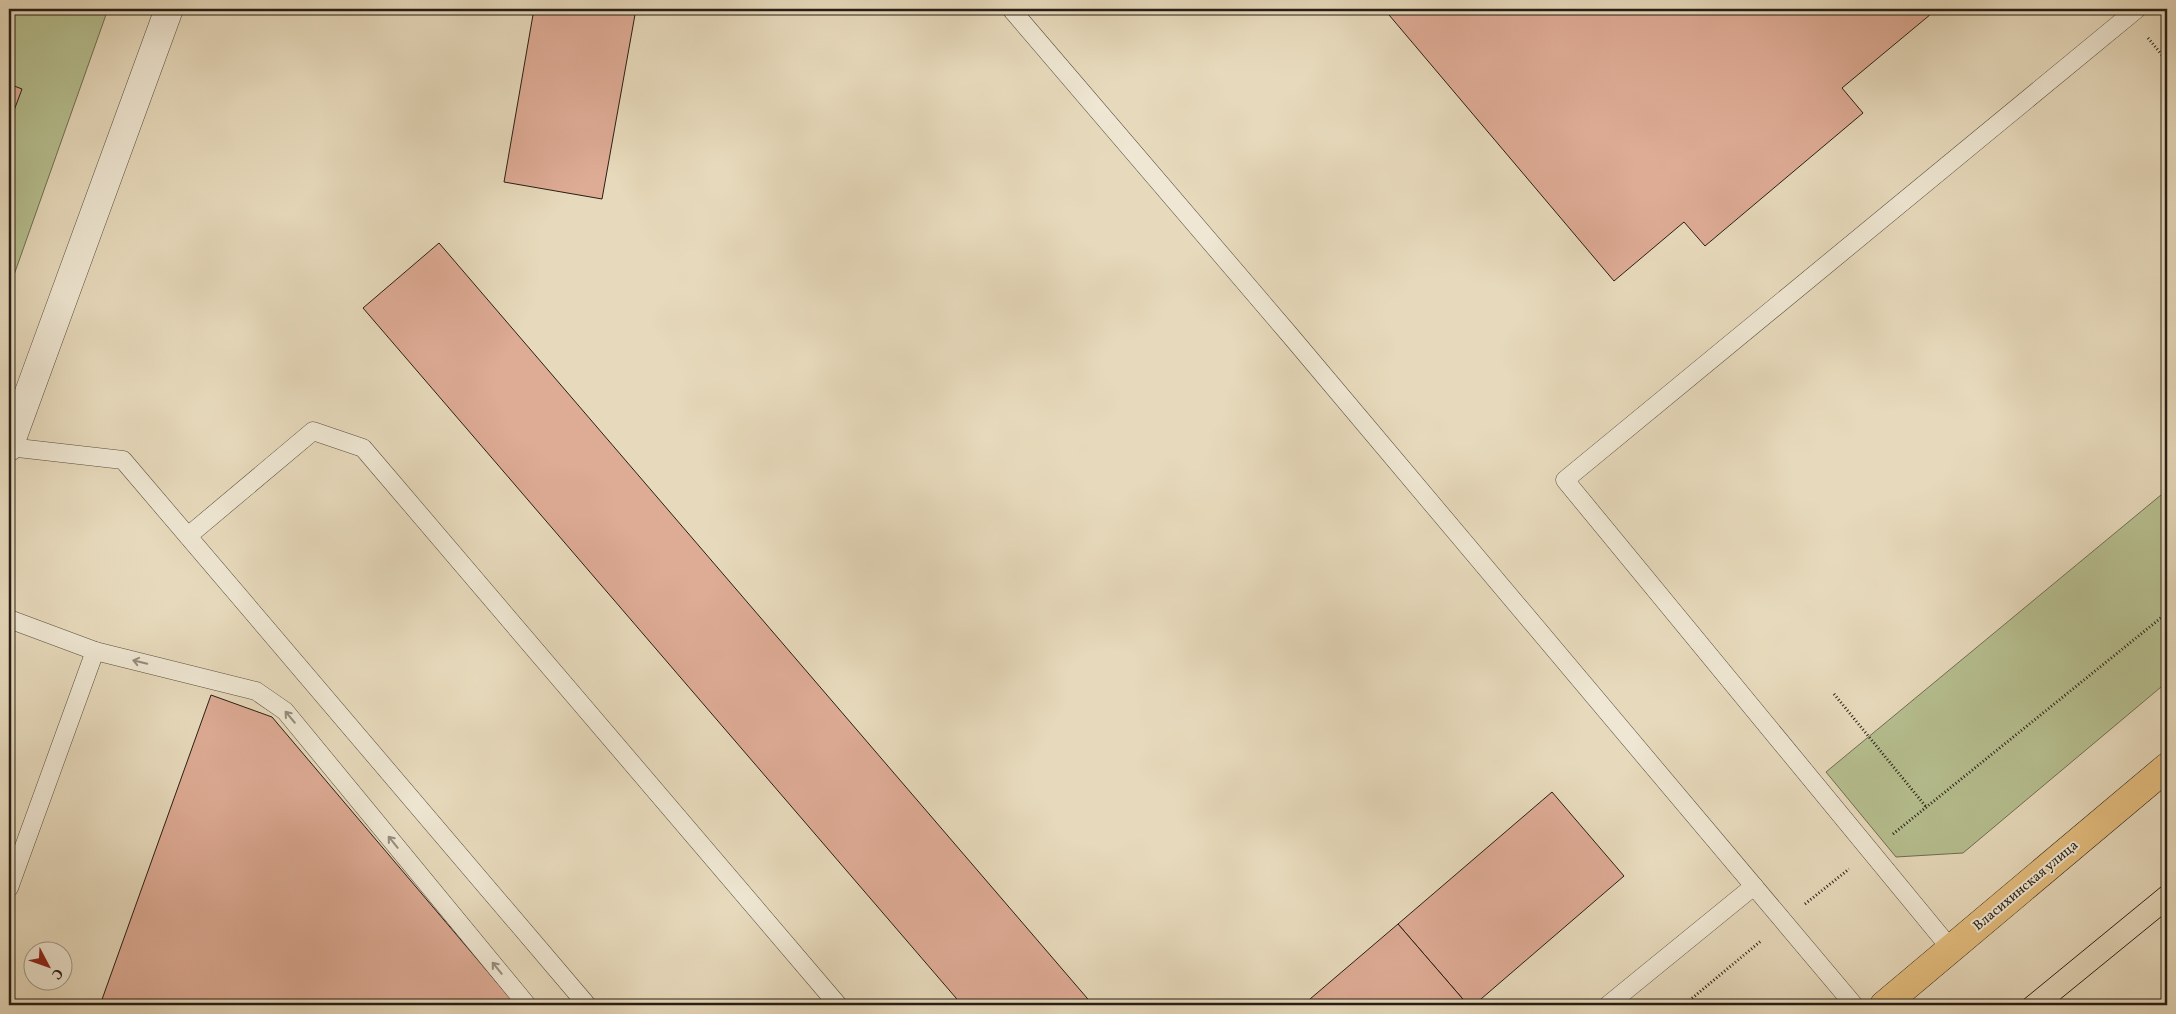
<svg xmlns="http://www.w3.org/2000/svg" width="2176" height="1014" viewBox="0 0 2176 1014" font-family="Vollkorn,serif">
<style>
.green{fill:#b6bf90;stroke:#6e6e52}
.building{fill:#deab95;stroke:#271e14}
.lines{fill:none;stroke-linecap:round;stroke-linejoin:round}
.lane-casing{stroke:#574d3e;stroke-width:19}
.street-casing{stroke:#574d3e;stroke-width:29}
.highway-casing{stroke:#271e14;stroke-width:29}
.path{stroke:#271e14;stroke-width:3;stroke-dasharray:1 2.5;stroke-linecap:butt}
.lane{stroke:#efe7d3;stroke-width:18}
.street{stroke:#efe7d3;stroke-width:28}
.highway{stroke:#e4bd7e;stroke-width:28}
.tram{stroke:#271e14;stroke-width:1}
.oneway{stroke:#958d7d}
.labels{text-anchor:middle;dominant-baseline:central;stroke-width:4;stroke-linejoin:round;paint-order:stroke}
.street-label{font-size:14px;fill:#271e14;stroke:#efe7d3}
</style>
<rect width="100%" height="100%" fill="#e7dabc"/>
<filter id="stains"><feTurbulence type="fractalNoise" baseFrequency=".004" numOctaves="4"/><feColorMatrix values="0 0 0 0 .2 0 0 0 0 .09 0 0 0 0 .02 0 0 0 .5 -.17"/></filter>
<radialGradient id="worn" r=".72"><stop offset=".6" stop-color="#630" stop-opacity="0"/><stop offset="1" stop-color="#630" stop-opacity=".3"/></radialGradient>
<g class="green">
<path d="M 9,9 L 108,9 L 9,289 Z"/>
<path d="M 2167,490 L 2167,682 L 1963,853 L 1896,857 L 1826,772 Z"/>
</g>
<g class="building">
<path d="M 534,9 L 636,9 L 602,199 L 504,182 Z"/>
<path d="M 1384,9 L 1937,9 L 1842,88 L 1863,113 L 1705,246 L 1684,222 L 1614,281 Z"/>
<path d="M 9,84 L 22,89 L 9,124 Z"/>
<path d="M 439,243 L 1093,1005 L 962,1005 L 363,308 Z"/>
<path d="M 211,695 L 272,717 L 516,1005 L 100,1005 Z"/>
<path d="M 1552,792 L 1624,876 L 1474,1005 L 1468,1005 L 1398,924 Z"/>
<path d="M 1398,924 L 1468,1005 L 1303,1005 Z"/>
</g>
<g class="lines">
<g class="lane-casing">
<g id="lane">
<path d="M 1011,9 L 1289,334 L 1854,1005"/>
<path d="M 9,447 L 123,460 L 587,1005"/>
<path d="M 188,536 L 313,431 L 363,448 L 838,1005"/>
<path d="M 9,619 L 95,651 L 256,691 L 285,711 L 527,1005"/>
<path d="M 9,888 L 95,651"/>
<path d="M 1951,949 L 1565,480 L 2137,9"/>
<path d="M 1608,1005 L 1754,886"/>
</g>
</g>
<g class="street-casing">
<path id="street" d="M 9,447 L 169,9"/>
</g>
<g class="highway-casing">
<path id="highway" d="M 1884,1005 L 2167,767"/>
</g>
<g class="path">
<path d="M 2148,38 L 2167,61"/>
<path d="M 1834,694 L 1927,808"/>
<path d="M 1893,834 L 2167,613"/>
<path d="M 1805,904 L 1849,869"/>
<path d="M 1684,1005 L 1762,940"/>
</g>
<use href="#lane" class="lane"/>
<use href="#street" class="street"/>
<use href="#highway" class="highway"/>
<g class="tram">
<path d="M 2017,1005 L 2167,882"/>
<path d="M 2053,1005 L 2167,912"/>
</g>
</g>
<defs><path id="oneway-shaft" d="M-6 0H5M1.5-3L5.5 0L1.5 3" fill="none" stroke-width="1.6" stroke-linecap="round" stroke-linejoin="round" transform="scale(1.25)"/></defs>
<g class="oneway">
<use href="#oneway-shaft" transform="translate(140 662) rotate(-166)"/>
<use href="#oneway-shaft" transform="translate(290 717) rotate(-130)"/>
<use href="#oneway-shaft" transform="translate(393 842) rotate(-129)"/>
<use href="#oneway-shaft" transform="translate(497 968) rotate(-129)"/>
</g>
<g class="labels">
<g class="street-label">
<text transform="translate(2026 886) rotate(-40)">Власихинская улица</text>
</g>
</g>
<rect width="2176" height="1014" fill="none" stroke="#e7dabc" stroke-width="30"/>
<rect x="10" y="10" width="2156" height="994" fill="none" stroke="#271e14" stroke-width="2.5"/>
<rect x="15" y="15" width="2146" height="984" fill="none" stroke="#271e14"/>
<g transform="translate(48 966) rotate(131)"><circle r="24" fill="#efe7d3" stroke="#9f9787"/>
<path d="M0-4L9 19L0 12L-9 19Z" fill="#8f2418"/>
<text y="-8" font-size="14" font-weight="bold" text-anchor="middle" fill="#271e14">С</text>
</g>
<rect width="100%" height="100%" filter="url(#stains)"/>
<rect width="100%" height="100%" fill="url(#worn)"/>
</svg>
